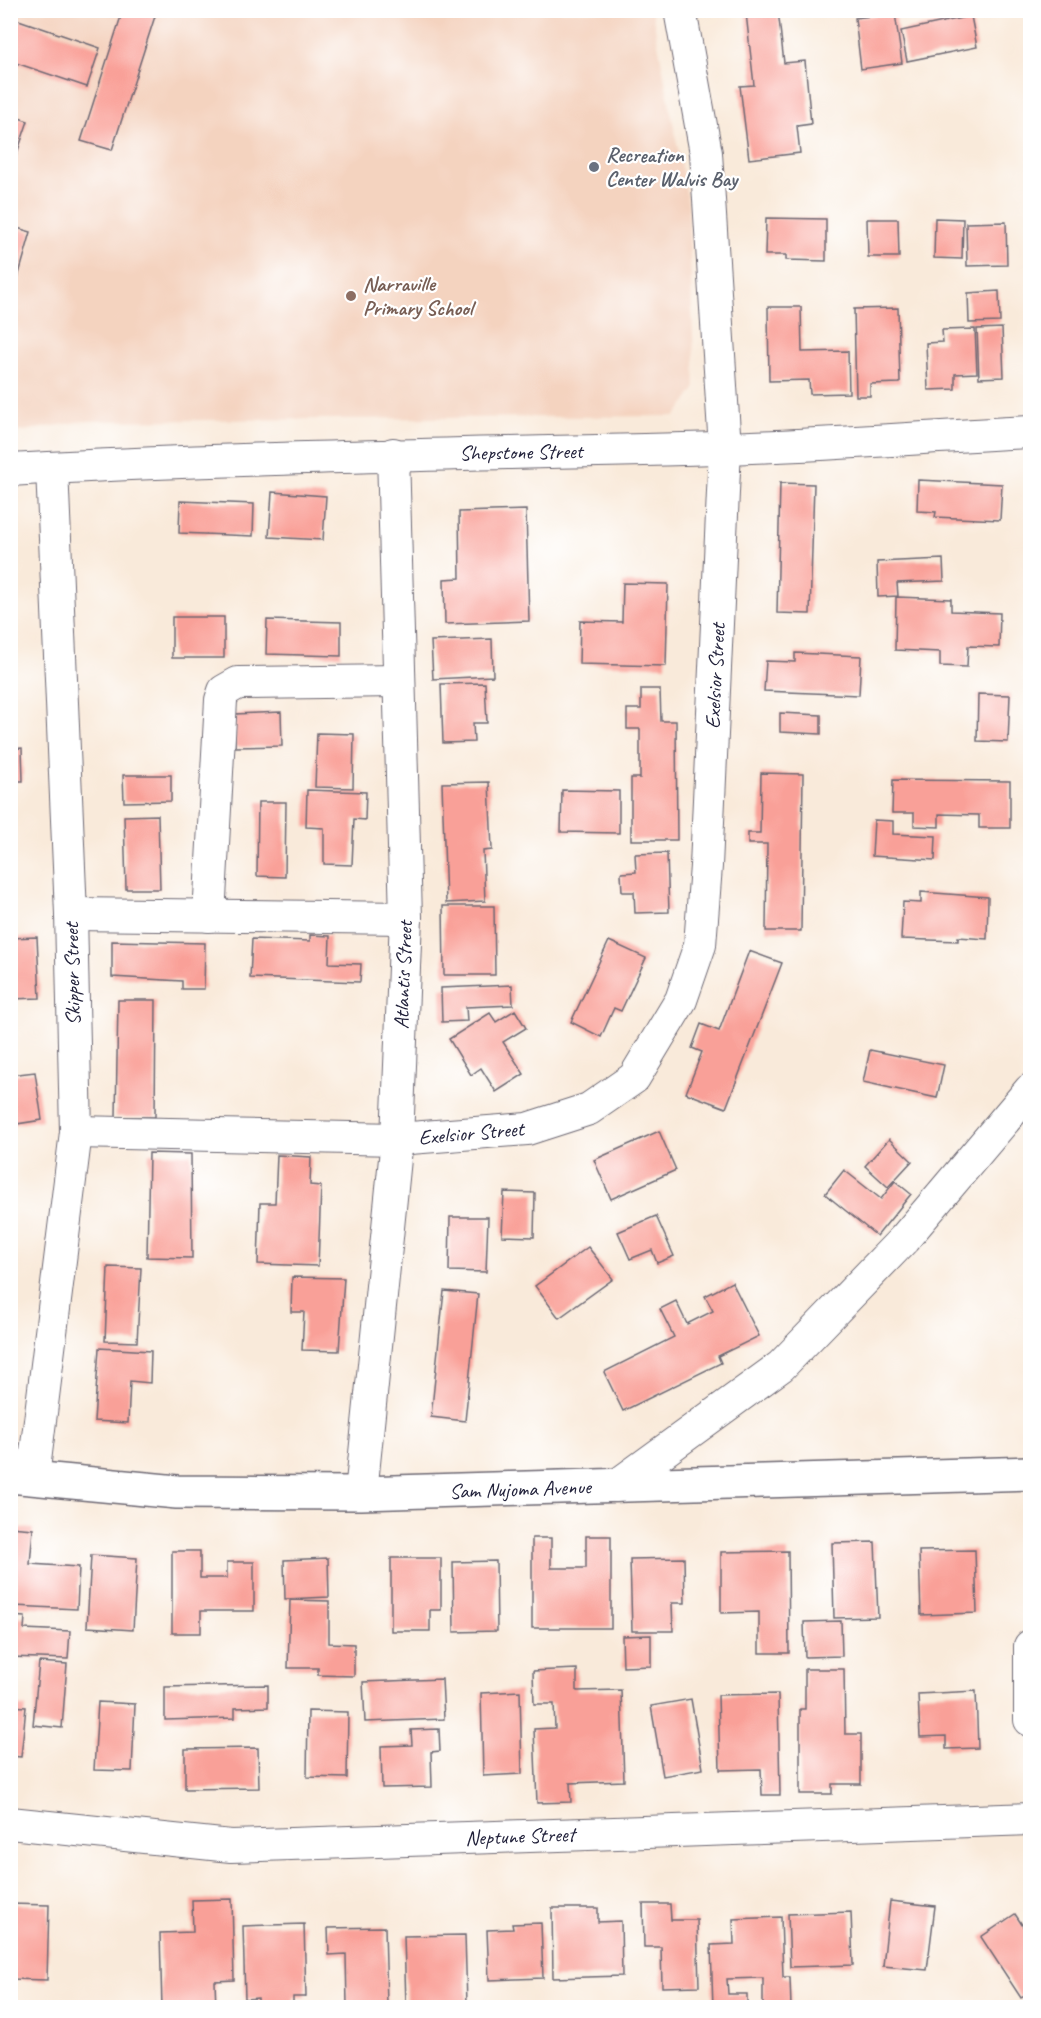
<svg xmlns="http://www.w3.org/2000/svg" width="1041" height="2018" viewBox="0 0 1041 2018" font-family="Caveat,sans-serif">
<style>
.built{fill:#f4d3bf}
.building{fill:#f9a098}
.lines{fill:none;stroke-linecap:round;stroke-linejoin:round}
.minor-casing{stroke:#6d6873;stroke-width:34}
.tertiary-casing{stroke:#6d6873;stroke-width:36}
.minor{stroke:#fff;stroke-width:32}
.tertiary{stroke:#fff;stroke-width:33}
.worship-dot{fill:#6b7280;stroke:#fff;stroke-width:2}
.education-dot{fill:#8d6e63;stroke:#fff;stroke-width:2}
.labels{text-anchor:middle;dominant-baseline:central;stroke-width:4.5;stroke-linejoin:round;paint-order:stroke}
.worship-label{font-size:21px;font-weight:bold;fill:#5b616d;stroke:#fff;text-anchor:start}
.education-label{font-size:21px;font-weight:bold;fill:#785e54;stroke:#fff;text-anchor:start}
.street-label{font-size:21px;fill:#22223b;stroke:#fff}
</style>
<rect width="100%" height="100%" fill="#fff"/>
<filter id="ink" filterUnits="userSpaceOnUse"><feTurbulence type="fractalNoise" baseFrequency=".0167" numOctaves="2"/><feDisplacementMap in="SourceGraphic" scale="12" xChannelSelector="R" yChannelSelector="G"/><feConvolveMatrix kernelMatrix="1 2 1 2 8 2 1 2 1" color-interpolation-filters="sRGB"/></filter>
<filter id="wash" filterUnits="userSpaceOnUse"><feTurbulence type="fractalNoise" baseFrequency=".008" numOctaves="4" result="noise"/><feDisplacementMap in="SourceGraphic" scale="24" xChannelSelector="R" yChannelSelector="G"/><feGaussianBlur stdDeviation="1.35" result="paint"/><feColorMatrix in="noise" values="0 0 0 0 0 0 0 0 0 0 0 0 0 0 0 0 0 1.4 0 .05"/><feComposite in="paint" operator="in"/></filter>
<g filter="url(#wash)">
<rect width="100%" height="100%" fill="#f9eada"/>
<path class="built" d="M 11,11 L 652,11 L 688,202 L 695,389 L 676,416 L 84,421 L 11,433 Z"/>
<g id="blocks">
<g class="building">
<path d="M 123,10 L 157,10 L 112,150 L 81,141 Z"/>
<path d="M 778,10 L 784,63 L 805,61 L 811,124 L 797,126 L 800,153 L 749,159 L 740,86 L 754,85 L 746,13 Z"/>
<path d="M 895,13 L 902,63 L 861,69 L 855,18 Z"/>
<path d="M 971,16 L 977,47 L 907,61 L 901,31 Z"/>
<path d="M 10,17 L 100,48 L 87,87 L 10,61 Z"/>
<path d="M 10,115 L 28,121 L 13,165 L 10,164 Z"/>
<path d="M 766,218 L 826,219 L 826,261 L 786,260 L 786,255 L 765,255 Z"/>
<path d="M 935,218 L 963,219 L 962,259 L 934,258 Z"/>
<path d="M 867,219 L 898,219 L 899,257 L 868,257 Z"/>
<path d="M 1006,222 L 1007,265 L 967,266 L 966,223 Z"/>
<path d="M 10,226 L 31,232 L 11,302 L 10,302 Z"/>
<path d="M 999,291 L 1000,322 L 969,323 L 968,293 Z"/>
<path d="M 768,307 L 801,307 L 802,352 L 848,351 L 849,393 L 810,394 L 809,380 L 769,381 Z"/>
<path d="M 898,308 L 900,383 L 870,384 L 870,396 L 856,396 L 854,309 Z"/>
<path d="M 1002,328 L 1004,377 L 979,378 L 977,329 Z"/>
<path d="M 975,329 L 977,373 L 955,374 L 955,389 L 928,390 L 926,343 L 943,342 L 942,330 Z"/>
<path d="M 918,480 L 1002,484 L 1000,520 L 935,517 L 936,512 L 917,511 Z"/>
<path d="M 780,483 L 814,484 L 810,614 L 777,613 Z"/>
<path d="M 272,492 L 326,496 L 323,540 L 269,537 Z"/>
<path d="M 180,501 L 254,504 L 253,536 L 179,533 Z"/>
<path d="M 526,510 L 529,621 L 445,624 L 444,579 L 460,578 L 459,512 Z"/>
<path d="M 943,559 L 944,581 L 897,583 L 898,596 L 878,597 L 877,562 Z"/>
<path d="M 623,583 L 668,584 L 666,666 L 579,664 L 580,621 L 622,622 Z"/>
<path d="M 896,597 L 951,599 L 951,611 L 1000,613 L 999,647 L 968,646 L 967,667 L 940,666 L 940,652 L 895,650 Z"/>
<rect x="172" y="617" width="52" height="41"/>
<path d="M 267,620 L 341,622 L 341,656 L 266,654 Z"/>
<path d="M 492,639 L 493,676 L 433,679 L 431,641 Z"/>
<path d="M 795,653 L 861,656 L 859,695 L 764,691 L 766,661 L 795,662 Z"/>
<path d="M 485,683 L 487,723 L 473,723 L 474,742 L 443,743 L 441,684 Z"/>
<path d="M 641,689 L 660,689 L 661,721 L 676,721 L 677,840 L 631,840 L 631,778 L 640,778 L 640,729 L 627,729 L 627,709 L 641,709 Z"/>
<path d="M 978,694 L 1010,695 L 1008,742 L 977,741 Z"/>
<path d="M 281,712 L 282,746 L 235,747 L 235,714 Z"/>
<path d="M 780,713 L 821,715 L 821,734 L 780,732 Z"/>
<path d="M 317,733 L 354,734 L 353,788 L 315,787 Z"/>
<path d="M 22,748 L 23,781 L 10,781 L 10,749 Z"/>
<path d="M 761,773 L 803,774 L 801,931 L 766,931 L 767,844 L 748,844 L 748,833 L 760,833 Z"/>
<path d="M 123,775 L 171,775 L 171,801 L 124,802 Z"/>
<path d="M 893,780 L 1010,781 L 1010,828 L 979,828 L 979,815 L 939,814 L 939,827 L 914,826 L 914,813 L 892,813 Z"/>
<path d="M 489,782 L 492,850 L 483,851 L 485,901 L 446,903 L 442,783 Z"/>
<path d="M 307,790 L 366,792 L 365,820 L 354,819 L 352,865 L 324,864 L 324,828 L 306,827 Z"/>
<path d="M 562,790 L 619,791 L 619,833 L 561,832 Z"/>
<path d="M 258,802 L 286,802 L 285,877 L 257,876 Z"/>
<path d="M 158,815 L 160,889 L 126,889 L 124,816 Z"/>
<path d="M 874,820 L 893,821 L 893,834 L 936,836 L 935,860 L 872,856 Z"/>
<path d="M 667,853 L 669,912 L 635,913 L 634,892 L 622,892 L 621,873 L 636,872 L 635,854 Z"/>
<path d="M 921,892 L 988,897 L 987,939 L 958,937 L 958,941 L 901,939 L 903,902 L 921,903 Z"/>
<path d="M 443,906 L 494,906 L 495,975 L 444,975 Z"/>
<path d="M 310,935 L 330,936 L 329,963 L 361,964 L 360,982 L 250,978 L 252,939 L 310,941 Z"/>
<path d="M 37,937 L 40,998 L 10,999 L 10,938 Z"/>
<path d="M 112,941 L 205,943 L 204,989 L 182,989 L 182,981 L 112,977 Z"/>
<path d="M 609,941 L 646,958 L 621,1011 L 614,1008 L 601,1037 L 571,1022 Z"/>
<path d="M 749,951 L 782,963 L 726,1108 L 686,1093 L 702,1052 L 692,1048 L 701,1024 L 719,1031 Z"/>
<path d="M 512,985 L 513,1005 L 466,1007 L 467,1021 L 442,1022 L 441,988 Z"/>
<path d="M 118,1000 L 156,1000 L 155,1117 L 116,1117 Z"/>
<path d="M 515,1010 L 526,1028 L 503,1042 L 524,1074 L 496,1092 L 481,1068 L 471,1075 L 449,1039 L 490,1013 L 496,1022 Z"/>
<path d="M 870,1050 L 944,1065 L 937,1098 L 863,1082 Z"/>
<path d="M 35,1072 L 42,1120 L 10,1125 L 10,1075 Z"/>
<path d="M 659,1131 L 676,1170 L 611,1199 L 594,1160 Z"/>
<path d="M 889,1139 L 912,1161 L 888,1187 L 865,1166 Z"/>
<path d="M 149,1153 L 191,1154 L 192,1258 L 147,1257 Z"/>
<path d="M 277,1155 L 311,1157 L 310,1185 L 321,1186 L 318,1266 L 258,1264 L 260,1203 L 275,1203 Z"/>
<path d="M 844,1170 L 881,1199 L 895,1181 L 911,1194 L 877,1236 L 825,1194 Z"/>
<path d="M 504,1192 L 535,1193 L 534,1237 L 502,1236 Z"/>
<path d="M 656,1216 L 674,1256 L 657,1263 L 652,1250 L 630,1259 L 618,1232 Z"/>
<path d="M 450,1217 L 488,1217 L 486,1272 L 449,1271 Z"/>
<path d="M 588,1247 L 613,1279 L 559,1318 L 535,1286 Z"/>
<path d="M 108,1267 L 141,1268 L 137,1342 L 105,1341 Z"/>
<path d="M 292,1277 L 344,1278 L 339,1351 L 302,1350 L 304,1312 L 291,1312 Z"/>
<path d="M 732,1282 L 759,1336 L 718,1356 L 721,1363 L 623,1411 L 604,1372 L 674,1337 L 660,1309 L 676,1301 L 687,1324 L 713,1311 L 705,1296 Z"/>
<path d="M 444,1291 L 478,1294 L 465,1421 L 431,1417 Z"/>
<path d="M 99,1348 L 151,1351 L 150,1383 L 130,1381 L 128,1423 L 94,1421 Z"/>
<path d="M 10,1527 L 33,1529 L 30,1564 L 79,1567 L 77,1609 L 14,1606 L 15,1582 L 10,1582 Z"/>
<path d="M 586,1536 L 611,1536 L 611,1628 L 532,1628 L 532,1538 L 551,1538 L 551,1568 L 586,1568 Z"/>
<path d="M 875,1542 L 878,1617 L 834,1618 L 832,1543 Z"/>
<path d="M 975,1550 L 977,1613 L 921,1615 L 919,1551 Z"/>
<path d="M 172,1551 L 200,1551 L 200,1578 L 227,1578 L 227,1562 L 254,1562 L 254,1611 L 201,1611 L 201,1633 L 172,1633 Z"/>
<path d="M 788,1551 L 789,1653 L 759,1653 L 759,1612 L 721,1613 L 721,1552 Z"/>
<path d="M 91,1555 L 137,1558 L 133,1630 L 87,1627 Z"/>
<path d="M 328,1558 L 329,1597 L 285,1599 L 284,1560 Z"/>
<path d="M 391,1558 L 441,1558 L 441,1610 L 430,1610 L 430,1631 L 391,1631 Z"/>
<path d="M 684,1558 L 685,1603 L 672,1603 L 673,1631 L 632,1631 L 630,1559 Z"/>
<path d="M 496,1561 L 497,1631 L 454,1632 L 453,1562 Z"/>
<path d="M 290,1600 L 329,1601 L 329,1643 L 354,1644 L 354,1676 L 318,1675 L 318,1668 L 288,1668 Z"/>
<path d="M 10,1616 L 25,1617 L 24,1629 L 70,1631 L 68,1659 L 10,1657 Z"/>
<path d="M 841,1621 L 842,1656 L 805,1657 L 804,1622 Z"/>
<path d="M 651,1635 L 651,1666 L 623,1667 L 622,1636 Z"/>
<path d="M 39,1662 L 67,1664 L 62,1728 L 33,1725 Z"/>
<path d="M 577,1669 L 577,1691 L 621,1690 L 624,1781 L 570,1783 L 571,1802 L 537,1803 L 534,1729 L 555,1728 L 554,1704 L 534,1704 L 533,1671 Z"/>
<path d="M 805,1669 L 844,1669 L 845,1734 L 861,1734 L 861,1784 L 832,1784 L 832,1794 L 800,1794 L 800,1709 L 805,1709 Z"/>
<path d="M 442,1679 L 444,1719 L 365,1722 L 363,1682 Z"/>
<path d="M 268,1685 L 268,1707 L 235,1708 L 235,1718 L 165,1720 L 165,1687 Z"/>
<path d="M 520,1691 L 522,1774 L 483,1776 L 481,1693 Z"/>
<path d="M 976,1691 L 978,1748 L 946,1749 L 946,1736 L 920,1737 L 918,1694 Z"/>
<path d="M 778,1694 L 780,1795 L 762,1795 L 761,1769 L 720,1770 L 718,1695 Z"/>
<path d="M 691,1699 L 703,1769 L 663,1776 L 651,1706 Z"/>
<path d="M 98,1702 L 135,1704 L 132,1771 L 94,1770 Z"/>
<path d="M 10,1706 L 26,1707 L 21,1757 L 10,1756 Z"/>
<path d="M 308,1711 L 348,1712 L 347,1778 L 307,1777 Z"/>
<path d="M 439,1729 L 440,1751 L 431,1752 L 432,1787 L 382,1788 L 381,1746 L 412,1745 L 411,1730 Z"/>
<path d="M 258,1748 L 259,1788 L 185,1789 L 185,1749 Z"/>
<path d="M 232,1899 L 234,1980 L 215,1981 L 216,2008 L 162,2008 L 160,1933 L 193,1932 L 192,1900 Z"/>
<path d="M 890,1901 L 935,1906 L 927,1970 L 883,1966 Z"/>
<path d="M 10,1904 L 49,1905 L 47,1980 L 10,1979 Z"/>
<path d="M 643,1904 L 670,1904 L 671,1920 L 697,1920 L 699,1986 L 662,1987 L 661,1947 L 644,1947 Z"/>
<path d="M 552,1908 L 598,1908 L 598,1922 L 621,1921 L 622,1976 L 553,1978 Z"/>
<path d="M 851,1912 L 853,1965 L 790,1967 L 788,1914 Z"/>
<path d="M 1015,1914 L 1030,1937 L 1030,1992 L 1021,1998 L 981,1937 Z"/>
<path d="M 781,1917 L 783,1977 L 790,1977 L 791,2008 L 763,2008 L 763,1978 L 727,1979 L 728,1994 L 747,1994 L 747,2008 L 713,2008 L 711,1945 L 734,1944 L 733,1919 Z"/>
<path d="M 541,1923 L 543,1978 L 489,1980 L 487,1930 L 513,1929 L 512,1924 Z"/>
<path d="M 304,1924 L 306,1997 L 293,1997 L 293,2008 L 258,2008 L 258,1998 L 245,1999 L 243,1926 Z"/>
<path d="M 385,1927 L 387,2005 L 347,2006 L 346,1954 L 329,1955 L 328,1928 Z"/>
<path d="M 465,1935 L 467,2004 L 406,2005 L 404,1936 Z"/>
</g>
</g>
</g>
<g filter="url(#ink)">
<use href="#blocks" fill-opacity="0" stroke="#6d6873" stroke-width="1.5"/>
<g class="lines">
<g class="minor-casing">
<g id="minor">
<path d="M 10,470 C 248,457 485,454 723,448 C 826,445 928,437 1030,432"/>
<path d="M 71,914 L 406,918"/>
<path d="M 209,916 L 221,700 L 224,691 L 238,683 L 399,681"/>
<path d="M 76,1132 L 397,1139 L 527,1129 L 589,1109 L 634,1078 L 681,1000 L 700,945 L 706,866 L 725,448 L 706,153 L 680,10"/>
<path d="M 33,1477 L 76,1132 L 71,914 L 52,468"/>
<path d="M 616,1486 L 781,1366 L 904,1239 L 1030,1090"/>
<path d="M 361,1493 L 397,1139 L 406,918 L 393,454"/>
<path d="M 1030,1646 L 1030,1720"/>
<path d="M 10,1823 L 231,1846 L 1030,1819"/>
</g>
</g>
<g class="tertiary-casing">
<path id="tertiary" d="M 10,1476 L 177,1492 L 361,1493 L 1030,1473"/>
</g>
<use href="#minor" class="minor"/>
<use href="#tertiary" class="tertiary"/>
</g>
</g>
<circle class="worship-dot" cx="594" cy="167" r="6"/>
<circle class="education-dot" cx="351" cy="296" r="6"/>
<g class="labels">
<g class="worship-label">
<text x="606" y="155">Recreation<tspan x="606" dy="24">Center Walvis Bay</tspan></text>
</g>
<g class="education-label">
<text x="363" y="284">Narraville<tspan x="363" dy="24">Primary School</tspan></text>
</g>
<g class="street-label">
<text transform="translate(521 452) rotate(-1)">Shepstone Street</text>
<text transform="translate(715 676) rotate(-87)">Exelsior Street</text>
<text transform="translate(72 974) rotate(-91)">Skipper Street</text>
<text transform="translate(403 975) rotate(-88)">Atlantis Street</text>
<text transform="translate(471 1133) rotate(-5)">Exelsior Street</text>
<text transform="translate(520 1489) rotate(-2)">Sam Nujoma Avenue</text>
<text transform="translate(520 1836) rotate(-2)">Neptune Street</text>
</g>
</g>
<rect width="1041" height="2018" fill="none" stroke="#fff" stroke-width="36"/>
</svg>
